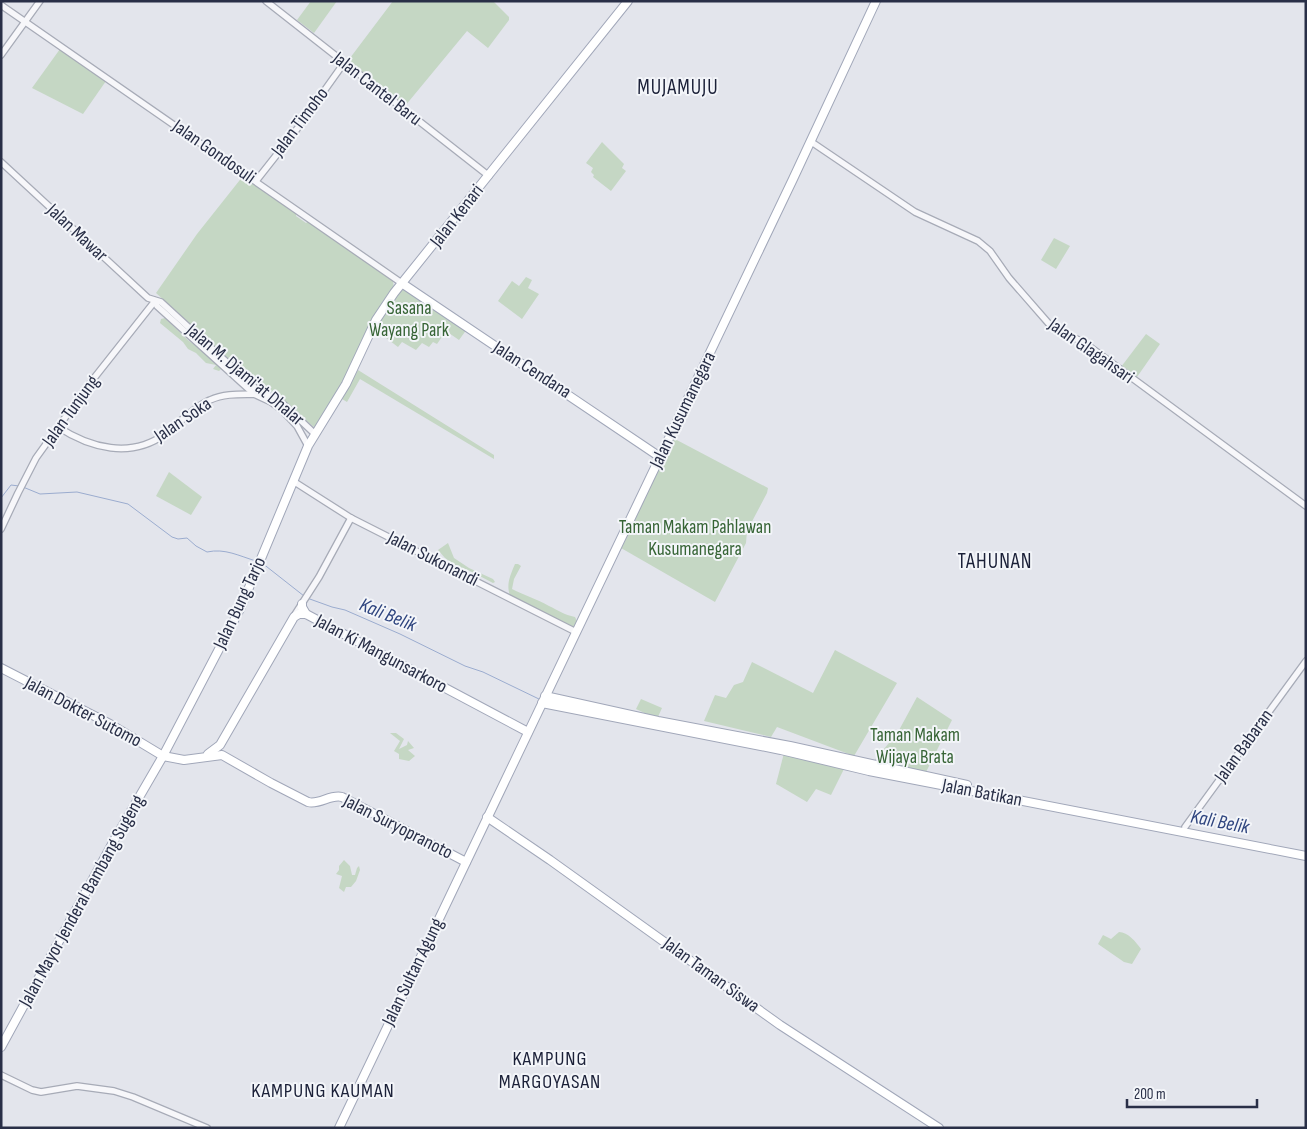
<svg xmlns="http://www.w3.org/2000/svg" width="1307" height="1129" viewBox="0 0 1307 1129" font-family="'Sofia Sans Condensed',sans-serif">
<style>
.green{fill:#c5d7c4}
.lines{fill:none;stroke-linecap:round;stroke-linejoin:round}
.stream{stroke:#9baccf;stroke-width:1}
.minor-casing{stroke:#a7abb7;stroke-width:8}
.major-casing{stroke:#a1a7b9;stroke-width:10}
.minor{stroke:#f7f7fa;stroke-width:5.5}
.major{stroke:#fff;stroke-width:8}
.labels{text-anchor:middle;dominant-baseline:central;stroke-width:4;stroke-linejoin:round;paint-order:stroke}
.street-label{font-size:19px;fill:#292f47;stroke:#f3f5f9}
.park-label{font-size:19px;fill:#366435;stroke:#f3f5f9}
.water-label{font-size:20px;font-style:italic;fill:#2f457f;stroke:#f3f5f9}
.neighbourhood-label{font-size:20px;letter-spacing:1px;fill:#1b2038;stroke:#f3f5f9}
.quarter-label{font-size:21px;letter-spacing:1px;fill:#1b2038;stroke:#f3f5f9}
</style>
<rect width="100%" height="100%" fill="#e3e5ec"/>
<g class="green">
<path d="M 311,1 L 337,1 L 314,33 L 297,20 Z"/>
<path d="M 393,1 L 493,1 L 509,17 L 509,20 L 488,48 L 467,31 L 405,106 L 347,62 Z"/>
<path d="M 60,49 L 106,81 L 83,114 L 32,88 Z"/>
<path d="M 602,142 L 624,164 L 622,168 L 626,171 L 611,191 L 593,177 L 594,175 L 591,172 L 593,168 L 586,163 Z"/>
<path d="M 243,176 L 297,212 L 296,216 L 306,223 L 309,221 L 393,281 L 394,288 L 321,423 L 314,427 L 273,393 L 257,385 L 156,293 L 197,234 Z"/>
<path d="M 1054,238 L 1070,246 L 1056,269 L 1041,260 Z"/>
<path d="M 526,277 L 532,280 L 528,288 L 539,294 L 522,319 L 498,301 L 512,281 L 519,286 Z"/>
<path d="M 400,289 L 409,289 L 467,329 L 459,340 L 446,331 L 437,344 L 433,342 L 429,347 L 422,343 L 416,350 L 402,342 L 398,347 L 373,328 Z"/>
<path d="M 165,318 L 189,341 L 199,348 L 204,349 L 205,354 L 210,355 L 222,368 L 219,371 L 213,369 L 216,365 L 206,363 L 196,353 L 188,349 L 183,342 L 160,323 L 161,319 Z"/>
<path d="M 1146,334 L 1160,344 L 1137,377 L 1132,376 L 1121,367 Z"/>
<path d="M 358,370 L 494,455 L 494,459 L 360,379 L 347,402 L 342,399 Z"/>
<path d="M 673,438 L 768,488 L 767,493 L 747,531 L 746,543 L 715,602 L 621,548 Z"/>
<path d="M 169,472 L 202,497 L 191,515 L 156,496 Z"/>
<path d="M 448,543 L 454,558 L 469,568 L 493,579 L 495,582 L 493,583 L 470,571 L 455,565 L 445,558 L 438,550 Z"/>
<path d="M 515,564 L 518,564 L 521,566 L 514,579 L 512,589 C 524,595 537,599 549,606 C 558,610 564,615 575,617 L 578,623 L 574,628 L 510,596 C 506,584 510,576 515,564 Z"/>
<path d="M 835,650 L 897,683 L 854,756 L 777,727 L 771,737 L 704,721 L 715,695 L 726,698 L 734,685 L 743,682 L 752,662 L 813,693 Z"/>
<path d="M 917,697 L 952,720 L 926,772 L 874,761 L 898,732 Z"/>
<path d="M 641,699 L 662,708 L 657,719 L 636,709 Z"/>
<path d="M 390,733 L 396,733 L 404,739 L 399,749 L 407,745 L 408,741 L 414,748 L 408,750 L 415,756 L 409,761 L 399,759 L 399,754 L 394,751 L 400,741 Z"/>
<path d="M 784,753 L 845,767 L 831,795 L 816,789 L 807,802 L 778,785 L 776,784 Z"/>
<path d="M 344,860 L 350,866 L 352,875 L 355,875 L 357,868 L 359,866 L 360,870 L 356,881 L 351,887 L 346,887 L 344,892 L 339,888 L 342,876 L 336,874 L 339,870 L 339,866 Z"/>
<path d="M 1119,932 C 1128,932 1136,942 1141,949 L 1132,964 L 1124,962 L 1098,944 L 1103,935 L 1111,939 Z"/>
</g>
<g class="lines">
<g class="stream">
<path d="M 23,487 L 40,494 L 77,492 L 128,504 L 172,537 L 178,539 L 187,538 L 196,546 L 207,552 C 225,548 239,556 256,561"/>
<path d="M 1,498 L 11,485 L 19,486"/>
<path d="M 262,563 L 304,596"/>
<path d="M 307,598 L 332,607 L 345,610 L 400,634 L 465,666 L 483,672 L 541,700"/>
</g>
<g class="minor-casing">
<g id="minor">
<path d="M 266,1 L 489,176"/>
<path d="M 1,5 L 403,284"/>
<path d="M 1,55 L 40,1"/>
<path d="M 810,141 L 915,212 L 978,241 L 990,251 L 1009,278 L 1050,325 L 1086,344 L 1306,506"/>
<path d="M 1,162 L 148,298 L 161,302 L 256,389 L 281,402 L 315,434"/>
<path d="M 256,181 L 297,129 L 344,63"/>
<path d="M 155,301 L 157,306 L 254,394 L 271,402 L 282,410 L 297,426 L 308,446"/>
<path d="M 58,427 C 90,448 131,459 165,434 C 179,423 194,407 210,400 C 227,392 246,395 263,394"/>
<path d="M 293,481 L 351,518 L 576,632"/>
<path d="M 1,529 L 18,493 L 36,458 L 87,387 L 155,301"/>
<path d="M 294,616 L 319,577 L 351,518"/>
<path d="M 1185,827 L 1306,661"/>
<path d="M 1,1075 L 32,1090 L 41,1092 L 77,1086 L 114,1091 L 133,1097 L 207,1128"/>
</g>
</g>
<g class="major-casing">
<g id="major">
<path d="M 403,284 L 660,457"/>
<path d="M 302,604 L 302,607 L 306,614"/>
<path d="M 1,668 L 110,724 L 163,756 L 184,760 L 222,755 L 271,783 L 308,802 C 320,805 330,794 342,797 L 466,862"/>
<path d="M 545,696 L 658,721 L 790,746 L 967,785"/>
<path d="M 542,703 L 781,750 L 869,771 L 1306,856"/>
<path d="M 208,754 L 220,745 L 294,617 L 299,614 L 306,614 L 528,732"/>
<path d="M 487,817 L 550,860 L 780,1025 L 939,1128"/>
<path d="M 1,1047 L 116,837 L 163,756 L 240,609 L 308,446 L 346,384 L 376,320 L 394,293 L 628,1"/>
<path d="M 339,1128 L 793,179 L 876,1"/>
</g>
</g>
<use href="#minor" class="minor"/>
<use href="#major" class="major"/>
</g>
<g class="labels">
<g class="street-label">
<text transform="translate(377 89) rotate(38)">Jalan Cantel Baru</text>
<text transform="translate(300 122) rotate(-53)">Jalan Timoho</text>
<text transform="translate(214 152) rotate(35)">Jalan Gondosuli</text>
<text transform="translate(457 216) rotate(-52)">Jalan Kenari</text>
<text transform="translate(77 233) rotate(43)">Jalan Mawar</text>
<text transform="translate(1091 351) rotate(35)">Jalan Glagahsari</text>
<text transform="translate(532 370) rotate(33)">Jalan Cendana</text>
<text transform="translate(245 375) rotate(40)">Jalan M. Djami'at Dhalar</text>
<text transform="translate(683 410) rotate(-64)">Jalan Kusumanegara</text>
<text transform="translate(71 411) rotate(-54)">Jalan Tunjung</text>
<text transform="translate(183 420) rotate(-34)">Jalan Soka</text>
<text transform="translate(433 559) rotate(27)">Jalan Sukonandi</text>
<text transform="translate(240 603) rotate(-65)">Jalan Bung Tarjo</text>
<text transform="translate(381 654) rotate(28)">Jalan Ki Mangunsarkoro</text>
<text transform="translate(83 712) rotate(28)">Jalan Dokter Sutomo</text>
<text transform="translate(1244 746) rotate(-54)">Jalan Babaran</text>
<text transform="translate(982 793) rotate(11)">Jalan Batikan</text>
<text transform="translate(398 827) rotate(27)">Jalan Suryopranoto</text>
<text transform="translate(82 901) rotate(-61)">Jalan Mayor Jenderal Bambang Sugeng</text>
<text transform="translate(413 972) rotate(-64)">Jalan Sultan Agung</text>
<text transform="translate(711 975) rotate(36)">Jalan Taman Siswa</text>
</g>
<g class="park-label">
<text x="409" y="308">Sasana<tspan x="409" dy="22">Wayang Park</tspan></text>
<text x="695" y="527">Taman Makam Pahlawan<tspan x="695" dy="22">Kusumanegara</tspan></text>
<text x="915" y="735">Taman Makam<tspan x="915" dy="22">Wijaya Brata</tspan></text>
</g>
<g class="water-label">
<text transform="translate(388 615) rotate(22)">Kali Belik</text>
<text transform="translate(1220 822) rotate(11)">Kali Belik</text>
</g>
<g class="neighbourhood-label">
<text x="550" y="1059">KAMPUNG<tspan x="550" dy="23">MARGOYASAN</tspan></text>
<text x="323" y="1091">KAMPUNG KAUMAN</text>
</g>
<g class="quarter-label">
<text x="678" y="87">MUJAMUJU</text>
<text x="995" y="561">TAHUNAN</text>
</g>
</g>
<rect width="1307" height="1129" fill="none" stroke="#292f47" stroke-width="5"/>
<path d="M1127 1099v8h130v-8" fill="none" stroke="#292f47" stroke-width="2.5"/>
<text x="1134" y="1099" font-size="15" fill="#292f47" stroke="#f3f5f9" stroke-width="4" paint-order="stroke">200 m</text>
</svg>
